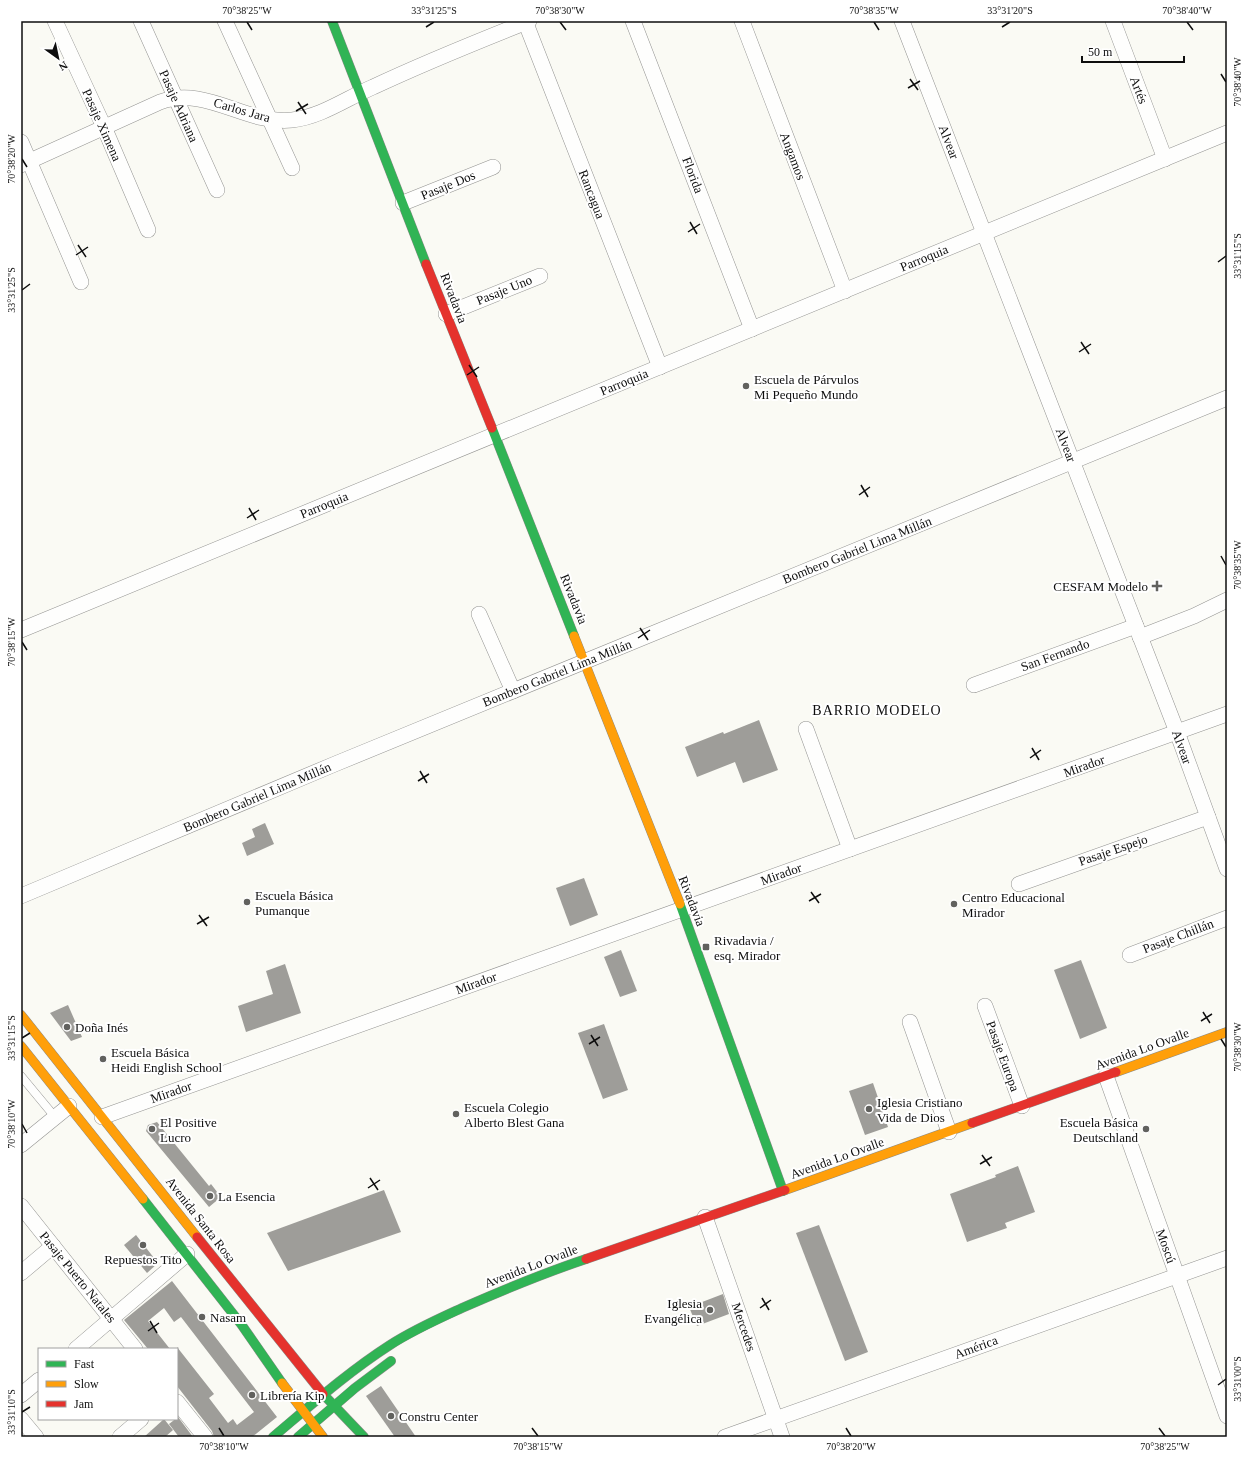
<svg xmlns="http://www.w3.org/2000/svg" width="1248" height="1458" viewBox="0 0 1248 1458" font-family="'Times New Roman',serif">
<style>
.building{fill:#9e9d99}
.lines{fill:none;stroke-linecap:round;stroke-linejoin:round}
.lane-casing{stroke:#949492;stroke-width:9}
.street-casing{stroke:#949492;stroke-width:16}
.fast-casing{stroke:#8b8b88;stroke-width:10}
.slow-casing{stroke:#8b8b88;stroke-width:10}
.jam-casing{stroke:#8b8b88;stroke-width:10}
.lane{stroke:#fefefd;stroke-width:8}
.street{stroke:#fefefd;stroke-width:15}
.fast{stroke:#30b455;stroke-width:9}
.slow{stroke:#ff9f0a;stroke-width:9}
.jam{stroke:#e5322d;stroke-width:9}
.ticks{fill:none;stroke:#0e0e0e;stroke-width:1.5}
.poi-dot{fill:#61615e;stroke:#fff;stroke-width:1.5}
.labels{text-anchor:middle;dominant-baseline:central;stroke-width:4;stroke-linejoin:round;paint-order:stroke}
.street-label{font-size:13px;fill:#0e0e0e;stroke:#fff}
.poi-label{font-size:13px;fill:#0e0e0e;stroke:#fff;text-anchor:start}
.neighbourhood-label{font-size:14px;letter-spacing:1px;fill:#0e0e0e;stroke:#fff}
.neatline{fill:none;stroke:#0e0e0e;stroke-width:1.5}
.ticks-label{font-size:10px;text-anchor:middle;fill:#0e0e0e}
</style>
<rect width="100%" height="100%" fill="#fafaf4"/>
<g class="building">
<path d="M 759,720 L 778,770 L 743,783 L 735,762 L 697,777 L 685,747 L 723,732 L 724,734 Z"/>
<path d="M 265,823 L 274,844 L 247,856 L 242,843 L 255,837 L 252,829 Z"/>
<path d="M 584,878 L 598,915 L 570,926 L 556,888 Z"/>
<path d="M 621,950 L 637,991 L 620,997 L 604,957 Z"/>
<path d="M 1081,960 L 1107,1028 L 1080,1039 L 1054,970 Z"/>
<path d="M 285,964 L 301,1013 L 246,1032 L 238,1006 L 273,994 L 266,971 Z"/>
<path d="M 68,1005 L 82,1037 L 71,1041 L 50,1013 Z"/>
<path d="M 604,1024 L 628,1090 L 603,1099 L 578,1033 Z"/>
<path d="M 873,1083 L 888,1127 L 865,1135 L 849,1091 Z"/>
<path d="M 157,1122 L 209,1186 L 211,1184 L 221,1197 L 209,1207 L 146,1131 L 148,1125 Z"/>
<path d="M 1018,1166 L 1035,1212 L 1005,1223 L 1007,1228 L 967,1242 L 950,1194 L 996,1177 L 995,1175 Z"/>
<path d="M 384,1190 L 401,1232 L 288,1271 L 267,1233 Z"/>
<path d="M 819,1225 L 868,1352 L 845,1361 L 796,1233 Z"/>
<path d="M 136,1235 L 158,1263 L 147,1273 L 124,1245 Z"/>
<path d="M 172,1281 L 277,1417 L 252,1437 L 214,1437 L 212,1431 L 177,1386 L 177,1347 L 214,1394 L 209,1398 L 228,1423 L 233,1419 L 237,1425 L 254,1412 L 181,1317 L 174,1322 L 164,1308 L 148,1321 L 170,1349 L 148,1349 L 124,1320 Z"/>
<path d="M 723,1294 L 729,1314 L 697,1326 L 689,1307 Z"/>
<path d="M 381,1386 L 416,1437 L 395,1437 L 366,1396 Z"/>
<path d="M 178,1417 L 193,1437 L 179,1437 L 169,1424 Z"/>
<path d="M 164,1419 L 173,1430 L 165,1437 L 144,1437 Z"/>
</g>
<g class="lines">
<g class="lane-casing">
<path id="lane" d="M 21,1076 L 55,1117"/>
</g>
<g class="street-casing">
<g id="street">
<path d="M 55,21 L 104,127 L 148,230"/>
<path d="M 141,21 L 217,190"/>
<path d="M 225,21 L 292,168"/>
<path d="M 525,21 L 660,367"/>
<path d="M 633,21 L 752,329"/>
<path d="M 742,21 L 845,291"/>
<path d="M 902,21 L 1177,732 L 1227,869"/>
<path d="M 1113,21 L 1165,159"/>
<path d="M 21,142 L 81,282"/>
<path d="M 21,165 L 160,102 C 206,85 246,125 292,120 C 321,117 347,98 373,87 C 424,63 476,42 529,21"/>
<path d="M 403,203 L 493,167"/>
<path d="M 446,314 L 540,276"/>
<path d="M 479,614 L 513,691"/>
<path d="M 21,630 L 1227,133"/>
<path d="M 1140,637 L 1194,616 L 1227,600"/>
<path d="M 974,685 L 1136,626"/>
<path d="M 806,729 L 850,849"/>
<path d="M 1019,884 L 1208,817"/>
<path d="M 21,896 L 335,764 L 1227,398"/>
<path d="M 1130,955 L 1227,918"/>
<path d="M 985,1006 L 1022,1106"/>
<path d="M 910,1022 L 949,1132"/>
<path d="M 1106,1076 L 1227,1416"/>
<path d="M 102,1117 L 1227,714"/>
<path d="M 21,1145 L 69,1106"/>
<path d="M 21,1206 L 135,1349"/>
<path d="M 705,1217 L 782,1437"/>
<path d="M 21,1273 L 53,1246"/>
<path d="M 76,1349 L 187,1254"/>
<path d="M 21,1395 L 39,1380"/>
<path d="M 177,1402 L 205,1437"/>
<path d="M 21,1419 L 36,1437"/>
<path d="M 120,1437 L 141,1419"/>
<path d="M 725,1437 L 1227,1258"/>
</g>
</g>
<g class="fast-casing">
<g id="fast">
<path d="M 332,21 L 426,264"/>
<path d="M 492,428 L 574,636"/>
<path d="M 680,904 L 783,1191"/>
<path d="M 143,1199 L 241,1324 L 282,1383"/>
<path d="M 323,1394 L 364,1437"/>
<path d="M 273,1437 C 311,1405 348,1372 390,1345 C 413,1330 438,1319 462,1308 C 503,1290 544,1273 586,1259"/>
<path d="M 298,1437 L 355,1388 L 391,1361"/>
</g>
</g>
<g class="slow-casing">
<g id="slow">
<path d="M 574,636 L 680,904"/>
<path d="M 21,1015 L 197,1237"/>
<path d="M 21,1046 L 143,1199"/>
<path d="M 1116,1072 L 1227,1032"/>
<path d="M 785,1190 L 972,1123"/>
<path d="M 282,1383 L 323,1437"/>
</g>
</g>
<g class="jam-casing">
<g id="jam">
<path d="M 426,264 L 492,428"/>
<path d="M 972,1123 L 1116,1072"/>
<path d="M 197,1237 L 323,1394"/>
<path d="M 586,1259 L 785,1190"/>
</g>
</g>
<use href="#lane" class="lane"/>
<use href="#street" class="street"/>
<use href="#fast" class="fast"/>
<use href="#slow" class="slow"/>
<use href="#jam" class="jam"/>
</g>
<path class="ticks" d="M 247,22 L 252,30M 560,22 L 566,30M 874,22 L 879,30M 1187,22 L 1193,30M 426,27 L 434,22M 1002,27 L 1010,22M 1221,74 L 1226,82M 910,79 L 918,90M 908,88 L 920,81M 298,102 L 306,114M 296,111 L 308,104M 22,159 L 27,167M 690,222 L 697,234M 688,232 L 700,224M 78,245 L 86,257M 76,255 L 88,247M 1218,262 L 1226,256M 22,290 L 30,284M 1081,342 L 1089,354M 1079,352 L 1091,344M 469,365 L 477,377M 467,375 L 479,367M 861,485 L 868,497M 859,495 L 870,487M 249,508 L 256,520M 247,518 L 259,510M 1221,556 L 1226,565M 640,628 L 648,640M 638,638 L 650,630M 22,642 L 27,650M 1032,748 L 1039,760M 1030,758 L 1041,750M 420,771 L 427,783M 418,781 L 429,774M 811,892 L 819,903M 809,901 L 821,894M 199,915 L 207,926M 197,924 L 209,917M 1203,1012 L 1210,1023M 1201,1021 L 1212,1014M 591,1035 L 598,1046M 22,1038 L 30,1033M 1221,1039 L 1226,1047M 589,1044 L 600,1037M 22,1124 L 27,1133M 982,1155 L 990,1166M 980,1164 L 992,1157M 370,1178 L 378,1190M 368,1188 L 380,1180M 762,1298 L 769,1310M 760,1308 L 771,1300M 150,1321 L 157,1333M 148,1331 L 159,1323M 1218,1385 L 1226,1379M 22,1412 L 30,1407M 219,1428 L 224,1436M 532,1428 L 538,1436M 846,1428 L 851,1436M 1159,1428 L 1165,1436"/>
<g class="poi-dot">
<circle cx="746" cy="386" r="4"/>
<path d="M1155 580h4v4h4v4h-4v4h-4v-4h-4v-4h4z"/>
<circle cx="247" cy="902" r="4"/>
<circle cx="954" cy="904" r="4"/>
<rect x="702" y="943" width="8" height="8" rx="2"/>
<circle cx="67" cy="1027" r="4"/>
<circle cx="103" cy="1059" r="4"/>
<circle cx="869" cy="1109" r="4"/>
<circle cx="456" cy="1114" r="4"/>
<circle cx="152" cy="1129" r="4"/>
<circle cx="1146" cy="1129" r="4"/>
<circle cx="210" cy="1196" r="4"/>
<circle cx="143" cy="1245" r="4"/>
<circle cx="710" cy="1310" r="4"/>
<circle cx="202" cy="1317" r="4"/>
<circle cx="252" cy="1395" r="4"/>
<circle cx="391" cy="1416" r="4"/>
</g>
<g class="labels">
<g class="street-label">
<text transform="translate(1139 90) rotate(69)">Artés</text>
<text transform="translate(179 106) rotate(66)">Pasaje Adriana</text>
<text transform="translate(242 110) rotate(16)">Carlos Jara</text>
<text transform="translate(102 125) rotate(66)">Pasaje Ximena</text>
<text transform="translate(949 142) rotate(69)">Alvear</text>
<text transform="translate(793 156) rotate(69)">Angamos</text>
<text transform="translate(693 175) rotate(69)">Florida</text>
<text transform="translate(448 185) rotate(-22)">Pasaje Dos</text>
<text transform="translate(592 194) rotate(69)">Rancagua</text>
<text transform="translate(924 258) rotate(-22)">Parroquia</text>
<text transform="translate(504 290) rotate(-22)">Pasaje Uno</text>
<text transform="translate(454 298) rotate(69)">Rivadavia</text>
<text transform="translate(624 382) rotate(-22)">Parroquia</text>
<text transform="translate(1066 445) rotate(69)">Alvear</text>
<text transform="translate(324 505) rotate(-22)">Parroquia</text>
<text transform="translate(857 550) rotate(-22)">Bombero Gabriel Lima Millán</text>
<text transform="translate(574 599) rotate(68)">Rivadavia</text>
<text transform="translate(1055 655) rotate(-20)">San Fernando</text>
<text transform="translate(557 673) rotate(-22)">Bombero Gabriel Lima Millán</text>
<text transform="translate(1182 747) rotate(70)">Alvear</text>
<text transform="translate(1084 766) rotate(-20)">Mirador</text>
<text transform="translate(257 797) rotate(-23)">Bombero Gabriel Lima Millán</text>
<text transform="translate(1113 850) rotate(-19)">Pasaje Espejo</text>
<text transform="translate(781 874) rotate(-20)">Mirador</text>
<text transform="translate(692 901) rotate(69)">Rivadavia</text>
<text transform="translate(1178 936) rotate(-21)">Pasaje Chillán</text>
<text transform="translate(476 983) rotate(-20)">Mirador</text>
<text transform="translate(1142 1049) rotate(-20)">Avenida Lo Ovalle</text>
<text transform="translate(1003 1056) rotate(70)">Pasaje Europa</text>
<text transform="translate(171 1092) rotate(-19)">Mirador</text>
<text transform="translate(837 1158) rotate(-20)">Avenida Lo Ovalle</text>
<text transform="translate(201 1220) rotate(52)">Avenida Santa Rosa</text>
<text transform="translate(1166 1246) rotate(70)">Moscú</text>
<text transform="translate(531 1266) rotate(-21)">Avenida Lo Ovalle</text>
<text transform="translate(78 1277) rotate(51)">Pasaje Puerto Natales</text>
<text transform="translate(744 1327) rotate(71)">Mercedes</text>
<text transform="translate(976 1347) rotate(-20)">América</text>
</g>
<g class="poi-label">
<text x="754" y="379">Escuela de Párvulos<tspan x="754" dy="15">Mi Pequeño Mundo</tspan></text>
<text x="1148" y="586" text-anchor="end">CESFAM Modelo</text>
<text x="255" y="895">Escuela Básica<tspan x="255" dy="15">Pumanque</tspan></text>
<text x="962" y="897">Centro Educacional<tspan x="962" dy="15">Mirador</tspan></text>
<text x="714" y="940">Rivadavia /<tspan x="714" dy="15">esq. Mirador</tspan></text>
<text x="75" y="1027">Doña Inés</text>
<text x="111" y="1052">Escuela Básica<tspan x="111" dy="15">Heidi English School</tspan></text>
<text x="877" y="1102">Iglesia Cristiano<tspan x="877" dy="15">Vida de Dios</tspan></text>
<text x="464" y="1107">Escuela Colegio<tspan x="464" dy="15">Alberto Blest Gana</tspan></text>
<text x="160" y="1122">El Positive<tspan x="160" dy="15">Lucro</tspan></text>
<text x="1138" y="1122" text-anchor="end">Escuela Básica<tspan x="1138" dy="15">Deutschland</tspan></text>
<text x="218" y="1196">La Esencia</text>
<text x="143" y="1259" text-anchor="middle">Repuestos Tito</text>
<text x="702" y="1303" text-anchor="end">Iglesia<tspan x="702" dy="15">Evangélica</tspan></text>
<text x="210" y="1317">Nasam</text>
<text x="260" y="1395">Librería Kip</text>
<text x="399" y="1416">Constru Center</text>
</g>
<g class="neighbourhood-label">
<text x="877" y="710">BARRIO MODELO</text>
</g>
</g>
<rect width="1248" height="1458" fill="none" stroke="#ffffff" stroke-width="44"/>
<rect x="38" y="1348" width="140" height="72" fill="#ffffff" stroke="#9f9f9f"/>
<rect x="46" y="1361" width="20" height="6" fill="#30b455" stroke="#9f9f9f"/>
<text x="74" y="1368" font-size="12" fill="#0e0e0e">Fast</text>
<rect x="46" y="1381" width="20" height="6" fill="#ff9f0a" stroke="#9f9f9f"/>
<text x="74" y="1388" font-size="12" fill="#0e0e0e">Slow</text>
<rect x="46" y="1401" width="20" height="6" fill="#e5322d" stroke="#9f9f9f"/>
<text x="74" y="1408" font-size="12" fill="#0e0e0e">Jam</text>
<g transform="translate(58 58) rotate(147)" stroke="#ffffff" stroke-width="3" paint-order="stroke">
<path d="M0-3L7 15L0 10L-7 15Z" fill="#0e0e0e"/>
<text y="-6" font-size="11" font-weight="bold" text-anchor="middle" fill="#0e0e0e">N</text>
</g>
<path d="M1082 56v6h102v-6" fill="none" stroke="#0e0e0e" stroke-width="2"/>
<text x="1088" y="56" font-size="12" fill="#0e0e0e" stroke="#ffffff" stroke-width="3" paint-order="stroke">50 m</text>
<rect x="22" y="22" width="1204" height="1414" class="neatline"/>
<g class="ticks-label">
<text x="247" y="14">70°38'25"W</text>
<text x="434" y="14">33°31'25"S</text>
<text x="560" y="14">70°38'30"W</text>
<text x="874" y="14">70°38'35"W</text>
<text x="1010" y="14">33°31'20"S</text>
<text x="1187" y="14">70°38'40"W</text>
<text transform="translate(1237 82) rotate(-90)" y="4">70°38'40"W</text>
<text transform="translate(11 159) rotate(-90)" y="4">70°38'20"W</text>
<text transform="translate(1237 256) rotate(-90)" y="4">33°31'15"S</text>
<text transform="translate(11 290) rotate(-90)" y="4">33°31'25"S</text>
<text transform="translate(1237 565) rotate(-90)" y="4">70°38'35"W</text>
<text transform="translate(11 642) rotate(-90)" y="4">70°38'15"W</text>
<text transform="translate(11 1038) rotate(-90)" y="4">33°31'15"S</text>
<text transform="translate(1237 1047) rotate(-90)" y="4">70°38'30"W</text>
<text transform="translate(11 1124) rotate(-90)" y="4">70°38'10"W</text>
<text transform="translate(1237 1379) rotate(-90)" y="4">33°31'00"S</text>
<text transform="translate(11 1412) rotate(-90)" y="4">33°31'10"S</text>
<text x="224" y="1450">70°38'10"W</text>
<text x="538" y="1450">70°38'15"W</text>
<text x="851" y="1450">70°38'20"W</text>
<text x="1165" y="1450">70°38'25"W</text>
</g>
</svg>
